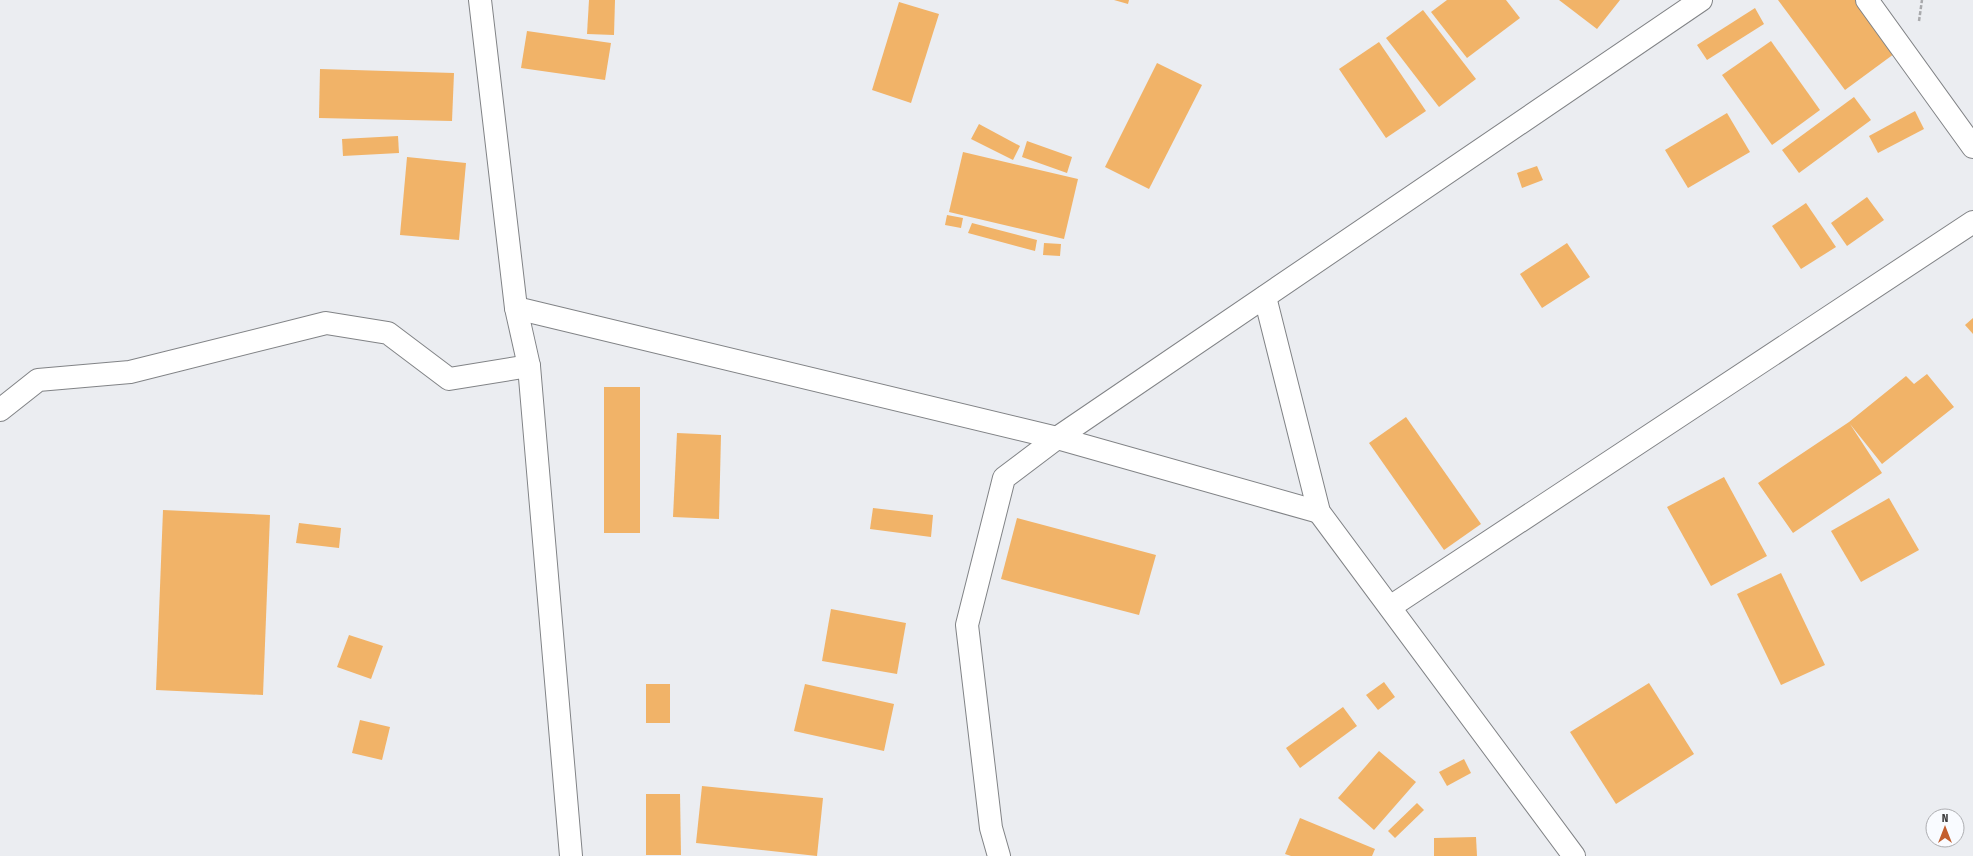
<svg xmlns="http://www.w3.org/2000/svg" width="1973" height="856" viewBox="0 0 1973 856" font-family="'Fira Sans Condensed',sans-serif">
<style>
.building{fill:#f1b368}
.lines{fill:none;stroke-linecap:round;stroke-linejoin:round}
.minor-casing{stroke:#818386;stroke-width:24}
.path{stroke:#a8a9ac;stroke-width:2.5;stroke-dasharray:4 2;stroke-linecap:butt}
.minor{stroke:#fff;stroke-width:22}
</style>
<rect width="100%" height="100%" fill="#ebedf1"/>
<g class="building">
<path d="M 589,0 L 615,0 L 614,35 L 587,34 Z"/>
<path d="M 1114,0 L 1129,0 L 1128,4 Z"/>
<path d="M 1447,0 L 1506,0 L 1520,18 L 1467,58 L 1431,12 Z"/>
<path d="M 1559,0 L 1620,0 L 1597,29 Z"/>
<path d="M 1778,0 L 1860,0 L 1898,51 L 1845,90 Z"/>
<path d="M 899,2 L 939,14 L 911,103 L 872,90 Z"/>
<path d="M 1755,8 L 1764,24 L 1707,60 L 1697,45 Z"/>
<path d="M 1423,10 L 1476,79 L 1439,107 L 1386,38 Z"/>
<path d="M 527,31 L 611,43 L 605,80 L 521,68 Z"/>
<path d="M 1771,41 L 1820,110 L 1772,145 L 1722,75 Z"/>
<path d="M 1379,42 L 1426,111 L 1386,138 L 1339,69 Z"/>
<path d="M 1157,63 L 1202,85 L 1149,189 L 1105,167 Z"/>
<path d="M 320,69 L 454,73 L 452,121 L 319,118 Z"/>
<path d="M 1854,97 L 1871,120 L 1799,173 L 1782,150 Z"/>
<path d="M 1915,111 L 1924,129 L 1878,153 L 1869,136 Z"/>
<path d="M 1727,113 L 1750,152 L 1688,188 L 1665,150 Z"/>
<path d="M 979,124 L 1020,146 L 1013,160 L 971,139 Z"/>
<path d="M 398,136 L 399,153 L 343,156 L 342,139 Z"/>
<path d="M 1027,141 L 1072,157 L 1067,173 L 1022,157 Z"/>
<path d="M 963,152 L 1078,179 L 1064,239 L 949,212 Z"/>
<path d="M 407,157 L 466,163 L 459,240 L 400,235 Z"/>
<path d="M 1537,166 L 1543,180 L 1522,188 L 1517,173 Z"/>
<path d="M 1867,197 L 1884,220 L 1847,246 L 1831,223 Z"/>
<path d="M 1806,203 L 1836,247 L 1801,269 L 1772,226 Z"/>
<path d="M 947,215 L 963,218 L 961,228 L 945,225 Z"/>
<path d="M 972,223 L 1037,240 L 1035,251 L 968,233 Z"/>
<path d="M 1044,243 L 1061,244 L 1060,256 L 1043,255 Z"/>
<path d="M 1567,243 L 1590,277 L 1542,308 L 1520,274 Z"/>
<path d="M 1973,318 L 1973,334 L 1965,325 Z"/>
<path d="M 1927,374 L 1954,407 L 1882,464 L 1850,424 L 1882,473 L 1793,533 L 1758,483 L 1849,422 L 1906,376 L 1914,384 Z"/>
<rect x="604" y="387" width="36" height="146"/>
<path d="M 1406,417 L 1481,524 L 1444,550 L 1369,443 Z"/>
<path d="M 677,433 L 721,435 L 719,519 L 673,517 Z"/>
<path d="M 1724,477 L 1767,556 L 1711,586 L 1667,507 Z"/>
<path d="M 1889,498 L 1919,550 L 1861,582 L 1831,531 Z"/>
<path d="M 873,508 L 933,515 L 931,537 L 870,529 Z"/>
<path d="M 163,510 L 270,515 L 263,695 L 156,690 Z"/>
<path d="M 1017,518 L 1156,555 L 1139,615 L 1001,579 Z"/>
<path d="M 299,523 L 341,528 L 339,548 L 296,543 Z"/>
<path d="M 1781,573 L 1825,665 L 1781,685 L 1737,594 Z"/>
<path d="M 831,609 L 906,623 L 897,674 L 822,661 Z"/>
<path d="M 349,635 L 383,646 L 371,679 L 337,667 Z"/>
<path d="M 1384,682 L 1395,697 L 1378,710 L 1366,695 Z"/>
<path d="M 1649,683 L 1694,754 L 1616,804 L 1570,732 Z"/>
<rect x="646" y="684" width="24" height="39"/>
<path d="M 805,684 L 894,704 L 884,751 L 794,731 Z"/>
<path d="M 1343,707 L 1357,726 L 1300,768 L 1286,748 Z"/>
<path d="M 360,720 L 390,727 L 382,760 L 352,753 Z"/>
<path d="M 1379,751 L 1416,782 L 1374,830 L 1338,798 Z"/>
<path d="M 1464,759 L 1471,773 L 1447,786 L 1439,772 Z"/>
<path d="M 702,786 L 823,798 L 817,856 L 696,843 Z"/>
<path d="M 646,794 L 680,794 L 681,855 L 646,855 Z"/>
<path d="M 1417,803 L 1424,810 L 1395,838 L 1388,831 Z"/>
<path d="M 1300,818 L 1375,849 L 1372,856 L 1291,856 L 1285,854 Z"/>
<path d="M 1476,837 L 1477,856 L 1434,856 L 1434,838 Z"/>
</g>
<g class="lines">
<g class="minor-casing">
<g id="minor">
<path d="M 480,0 L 516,308 L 529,366 L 571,856"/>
<path d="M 1867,0 L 1973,147"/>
<path d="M 1265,297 L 1319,512 L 1574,856"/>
<path d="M 516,308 L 1057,438 L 1319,512"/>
<path d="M 0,410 L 38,380 L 130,372 L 326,323 L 388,333 L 449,379 L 529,366"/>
<path d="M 1390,607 L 1973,222"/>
<path d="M 999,856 L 991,828 L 967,625 L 1004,478 L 1057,438 L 1701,0"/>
</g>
</g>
<path class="path" d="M 1919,21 L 1922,0"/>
<use href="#minor" class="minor"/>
</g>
<g transform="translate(1945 828)"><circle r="19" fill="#f9fbff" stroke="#adaeb1"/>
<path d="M0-3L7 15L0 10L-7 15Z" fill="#c35e2e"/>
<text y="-6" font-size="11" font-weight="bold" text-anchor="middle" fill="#3b3b3d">N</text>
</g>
</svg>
